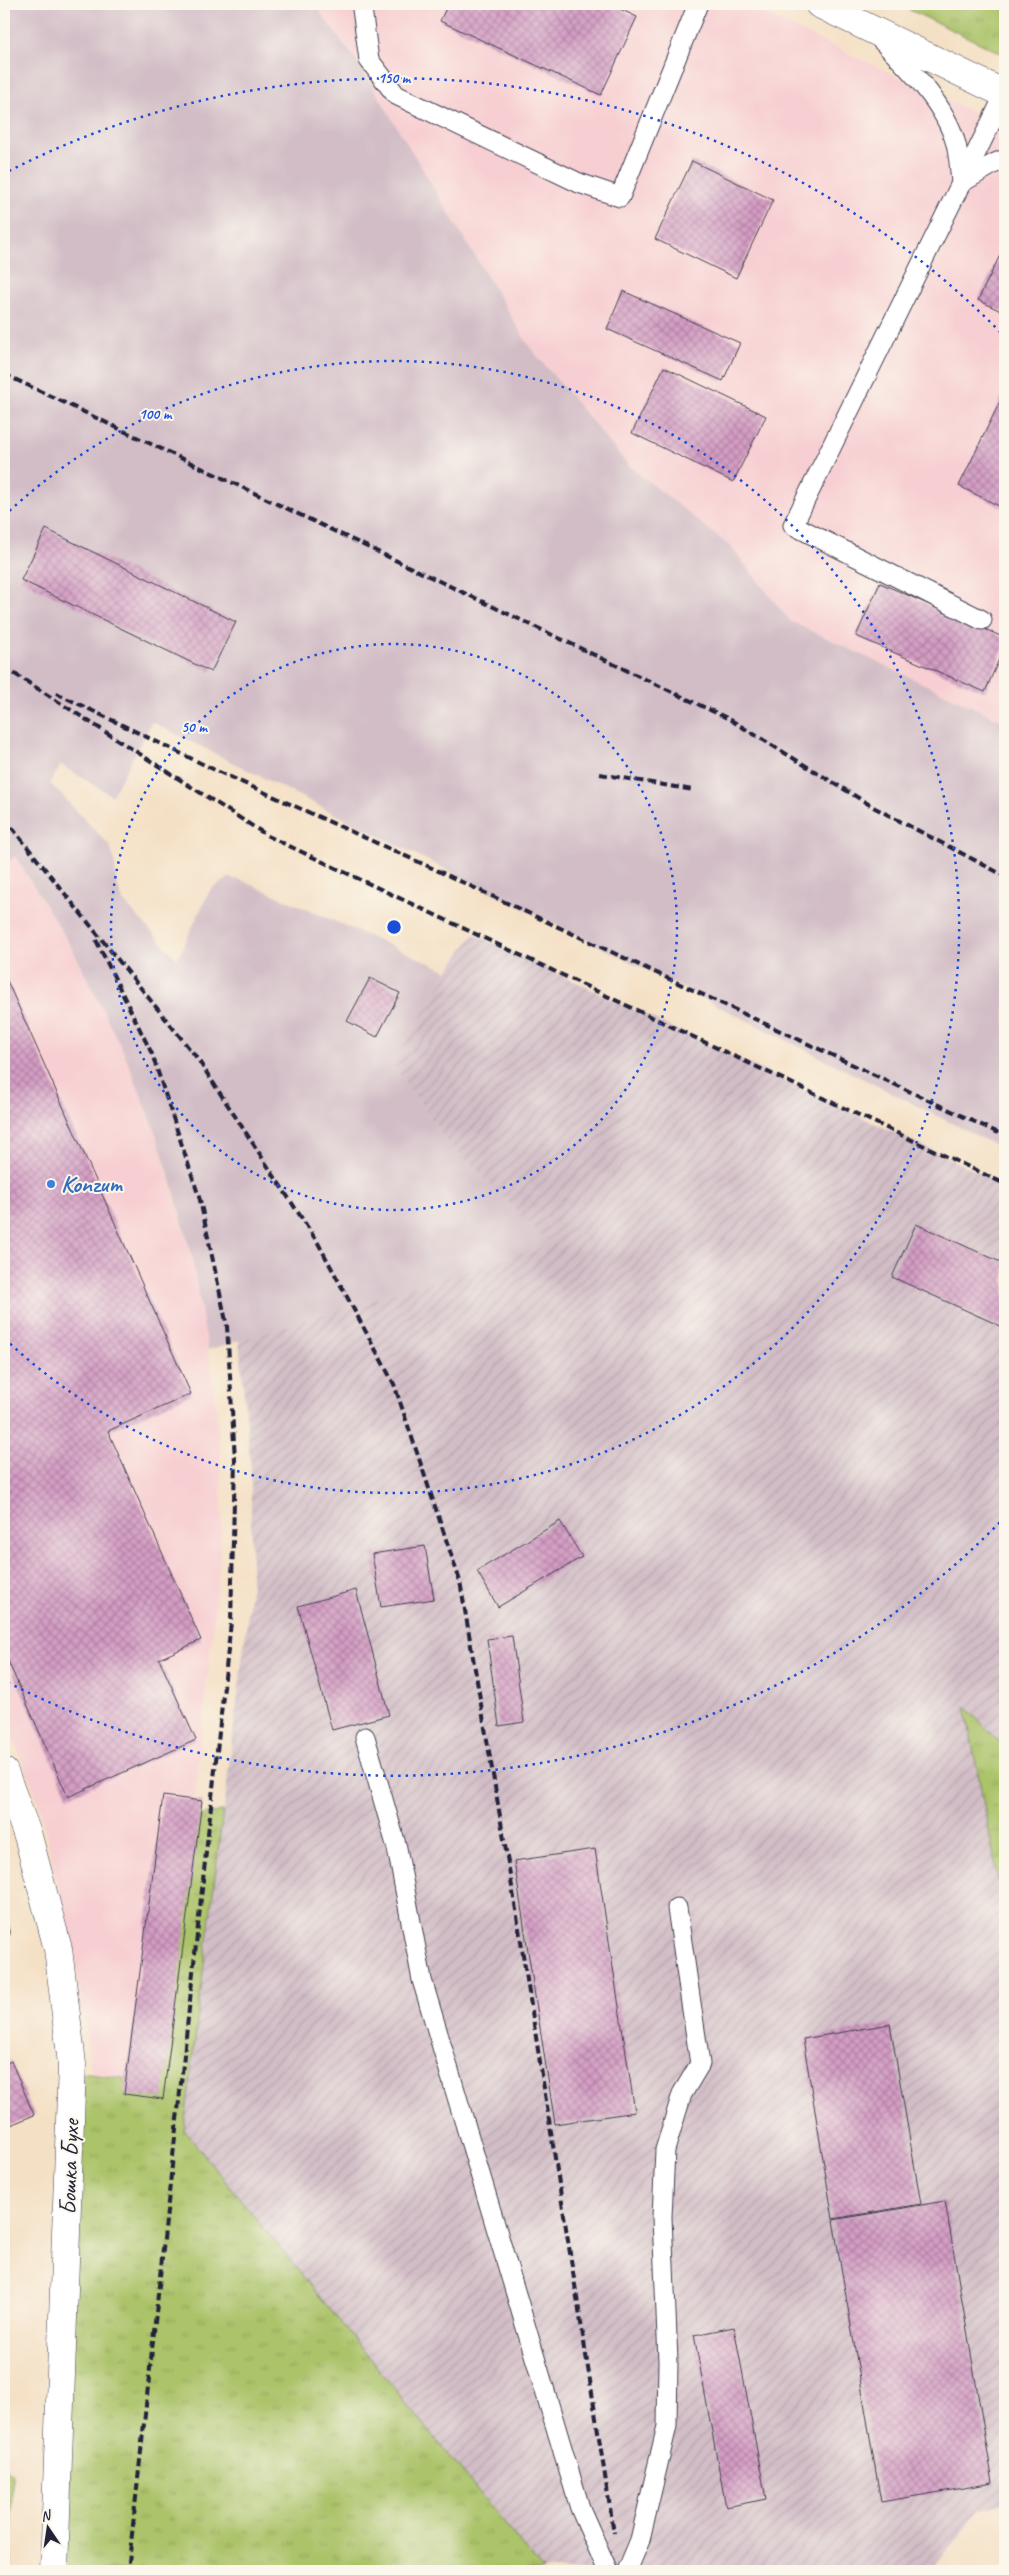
<svg xmlns="http://www.w3.org/2000/svg" width="1009" height="2575" viewBox="0 0 1009 2575" font-family="Caveat,sans-serif">
<style>
.built{fill:#f7cfd2}
.industrial{fill:url(#industrial-furrows)}
.railway{fill:#d2bdc6}
.grass{fill:url(#grass-tufts);stroke:#667252}
.cemetery{fill:url(#cemetery-stones);stroke:#667252}
.building{fill:url(#building-cross-hatch)}
.lines{fill:none;stroke-linecap:round;stroke-linejoin:round}
.service-casing{stroke:#423e50;stroke-width:21}
.minor-casing{stroke:#423e50;stroke-width:29}
.primary-casing{stroke:#423e50;stroke-width:29}
.service{stroke:#fff;stroke-width:19}
.minor{stroke:#fff;stroke-width:28}
.primary{stroke:#fff;stroke-width:28}
.rail{stroke:#22223b;stroke-width:4;stroke-dasharray:8 4;stroke-linecap:butt}
.ring{fill:none;stroke:#1d4ed8;stroke-width:2.5;stroke-dasharray:2.5 5}
.shop-dot{fill:#3f7fe0;stroke:#fbf7ec;stroke-width:2}
.labels{text-anchor:middle;dominant-baseline:central;stroke-width:4;stroke-linejoin:round;paint-order:stroke}
.shop-label{font-size:24px;font-weight:bold;fill:#366cbe;stroke:#fbf7ec;text-anchor:start}
.street-label{font-size:24px;fill:#22223b;stroke:#fbf7ec}
.centre{fill:#1d4ed8;stroke:#fbf7ec;stroke-width:2.5}
.ring-label{font-size:15px;text-anchor:middle;font-weight:bold;fill:#1d4ed8;stroke:#fbf7ec;stroke-width:4;stroke-linejoin:round;paint-order:stroke}
</style>
<defs>
<pattern id="industrial-furrows" width="10" height="10" patternUnits="userSpaceOnUse" patternTransform="scale(1.25)"><rect width="10" height="10" fill="#d2bdc6"/><path d="M-1 1l2-2M0 10L10 0M9 11l2-2" fill="none" stroke="#b4a2ab"/></pattern>
<pattern id="grass-tufts" width="24" height="20" patternUnits="userSpaceOnUse" patternTransform="scale(1.25)"><rect width="24" height="20" fill="#abc369"/><path d="M3 7l-1-3M5 7V3M7 7l1-3M15 17l-1-3M17 17v-4M19 17l1-3" fill="none" stroke="#93a75c"/></pattern>
<pattern id="cemetery-stones" width="16" height="16" patternUnits="userSpaceOnUse" patternTransform="scale(1.25)"><rect width="16" height="16" fill="#abc369"/><path d="M2 7V4a2 2 0 0 1 4 0v3zM10 15v-3a2 2 0 0 1 4 0v3z" fill="#93a75c"/></pattern>
<pattern id="building-cross-hatch" width="8" height="8" patternUnits="userSpaceOnUse" patternTransform="scale(1.25)"><rect width="8" height="8" fill="#d49dc4"/><path d="M0 0l8 8M0 8l8-8" fill="none" stroke="#ac80a0"/></pattern>
</defs>
<rect width="100%" height="100%" fill="#fbf7ec"/>
<filter id="ink" filterUnits="userSpaceOnUse"><feTurbulence type="fractalNoise" baseFrequency=".02" numOctaves="2"/><feDisplacementMap in="SourceGraphic" scale="10" xChannelSelector="R" yChannelSelector="G"/><feConvolveMatrix kernelMatrix="1 2 1 2 8 2 1 2 1" color-interpolation-filters="sRGB"/></filter>
<filter id="wash" filterUnits="userSpaceOnUse"><feTurbulence type="fractalNoise" baseFrequency=".0096" numOctaves="4" result="noise"/><feDisplacementMap in="SourceGraphic" scale="20" xChannelSelector="R" yChannelSelector="G"/><feGaussianBlur stdDeviation="1.12" result="paint"/><feColorMatrix in="noise" values="0 0 0 0 0 0 0 0 0 0 0 0 0 0 0 0 0 1.4 0 .05"/><feComposite in="paint" operator="in"/></filter>
<g filter="url(#wash)">
<rect width="100%" height="100%" fill="#f4e0c5"/>
<g class="built">
<path d="M 314,4 L 743,4 L 1005,127 L 1005,722 L 790,621 L 732,548 L 628,465 L 529,346 L 359,64 Z"/>
<path d="M 14,856 L 72,948 L 124,1053 L 152,1122 L 192,1256 L 202,1308 L 214,1388 L 220,1447 L 222,1520 L 218,1579 L 196,1787 L 155,2082 L 92,2076 L 75,1958 L 38,1801 L 4,1716 L 4,865 Z"/>
</g>
<path class="industrial" d="M 474,934 L 1005,1185 L 1005,1748 L 966,1707 L 1005,1915 L 1005,2504 L 978,2511 L 931,2571 L 543,2571 L 184,2130 L 251,1589 L 251,1469 L 239,1340 L 550,1244 L 445,1139 L 392,1064 L 448,971 Z"/>
<path class="railway" d="M 4,4 L 314,4 L 359,64 L 529,346 L 628,465 L 732,548 L 790,621 L 1005,722 L 1005,1150 L 152,722 L 112,796 L 61,765 L 50,783 L 110,846 L 115,862 L 116,882 L 123,901 L 177,959 L 210,890 L 229,878 L 241,880 L 448,971 L 392,1064 L 445,1139 L 551,1244 L 208,1350 L 192,1256 L 171,1181 L 152,1122 L 124,1053 L 72,948 L 15,856 L 4,865 Z"/>
<g class="grass">
<path d="M 897,4 L 1005,4 L 1005,55 Z"/>
<path d="M 965,1706 L 1005,1748 L 1005,1915 Z"/>
<path d="M 223,1811 L 184,2130 L 543,2571 L 62,2571 L 80,2073 L 155,2082 L 191,1817 Z"/>
</g>
<path class="cemetery" d="M 4,2466 L 12,2475 L 11,2571 L 4,2571 Z"/>
<g id="blocks">
<g class="building">
<path d="M 448,4 L 609,4 L 637,17 L 601,95 L 440,21 Z"/>
<path d="M 692,161 L 773,200 L 736,278 L 655,239 Z"/>
<path d="M 1005,245 L 1005,313 L 978,300 Z"/>
<path d="M 623,291 L 740,343 L 723,381 L 607,329 Z"/>
<path d="M 664,367 L 766,416 L 733,482 L 632,433 Z"/>
<path d="M 1005,391 L 1005,509 L 959,486 Z"/>
<path d="M 46,529 L 236,622 L 211,672 L 21,580 Z"/>
<path d="M 880,583 L 1005,638 L 1005,645 L 985,692 L 856,636 Z"/>
<path d="M 4,974 L 191,1394 L 108,1431 L 201,1640 L 159,1659 L 196,1740 L 68,1797 L 4,1652 Z"/>
<path d="M 370,978 L 400,993 L 377,1037 L 347,1021 Z"/>
<path d="M 916,1224 L 1005,1264 L 1005,1328 L 892,1277 Z"/>
<path d="M 560,1521 L 582,1557 L 498,1607 L 477,1571 Z"/>
<path d="M 425,1546 L 434,1599 L 381,1607 L 372,1554 Z"/>
<path d="M 356,1590 L 389,1715 L 332,1730 L 298,1606 Z"/>
<path d="M 512,1636 L 524,1722 L 499,1726 L 487,1639 Z"/>
<path d="M 163,1796 L 202,1801 L 163,2099 L 124,2094 Z"/>
<path d="M 595,1849 L 635,2112 L 555,2124 L 514,1861 Z"/>
<path d="M 4,1911 L 10,1935 L 4,1937 Z"/>
<path d="M 890,2024 L 921,2204 L 833,2219 L 803,2039 Z"/>
<path d="M 11,2061 L 34,2115 L 4,2128 L 4,2065 Z"/>
<path d="M 945,2201 L 993,2483 L 881,2502 L 833,2220 Z"/>
<path d="M 734,2327 L 766,2499 L 726,2507 L 694,2335 Z"/>
</g>
</g>
</g>
<g filter="url(#ink)">
<use href="#blocks" fill-opacity="0" stroke="#423e50" stroke-width="1"/>
<g class="lines">
<g class="service-casing">
<g id="service">
<path d="M 362,9 L 369,60 L 396,95 L 579,183 L 620,197 L 698,4"/>
<path d="M 881,40 C 910,69 945,104 956,144 C 959,157 960,170 961,183 L 995,163 L 1005,159"/>
<path d="M 982,620 L 793,525 L 1005,94"/>
<path d="M 365,1737 L 397,1848 L 422,1980 L 580,2508 L 608,2571"/>
<path d="M 627,2571 L 640,2540 L 667,2426 L 668,2361 L 662,2217 L 665,2150 L 682,2094 L 700,2064 L 677,1908"/>
</g>
</g>
<g class="minor-casing">
<path id="minor" d="M 4,1772 L 28,1836 L 58,1949 L 72,2064 L 54,2571"/>
</g>
<g class="primary-casing">
<path id="primary" d="M 819,4 L 1005,94"/>
</g>
<use href="#service" class="service"/>
<use href="#minor" class="minor"/>
<use href="#primary" class="primary"/>
<g class="rail">
<path d="M 4,374 L 729,719 L 875,808 L 1005,876"/>
<path d="M 4,667 L 268,836 L 1005,1184"/>
<path d="M 56,693 L 217,771 L 432,868 L 1005,1136"/>
<path d="M 600,774 L 693,790"/>
<path d="M 4,818 L 197,1058 L 318,1243 L 394,1384 L 460,1581 L 516,1910 L 614,2533"/>
<path d="M 96,940 L 152,1054 L 200,1200 L 227,1326 L 235,1460 L 231,1622 L 128,2571"/>
</g>
</g>
</g>
<g class="ring">
<circle cx="394" cy="927" r="283"/>
<path d="M4 516A566 566 0 1 1 4 1338"/>
<path d="M1005 1517A849 849 0 0 1 9 1683M9 171A849 849 0 0 1 1005 337"/>
</g>
<circle class="shop-dot" cx="51" cy="1184" r="5"/>
<g class="labels">
<g class="shop-label">
<text x="61" y="1184">Konzum</text>
</g>
<g class="street-label">
<text transform="translate(69 2167) rotate(-88)">Бошка Бухе</text>
</g>
</g>
<circle cx="394" cy="927" r="8" class="centre"/>
<g class="ring-label">
<text x="394" y="83">150 m</text>
<text x="155" y="419">100 m</text>
<text x="194" y="732">50 m</text>
</g>
<rect width="1009" height="2575" fill="none" stroke="#fbf7ec" stroke-width="20"/>
<g transform="translate(48 2528) rotate(347)" stroke="#fbf7ec" stroke-width="4" paint-order="stroke">
<path d="M0-4L9 19L0 12L-9 19Z" fill="#22223b"/>
<text y="-8" font-size="14" font-weight="bold" text-anchor="middle" fill="#22223b">N</text>
</g>
</svg>
